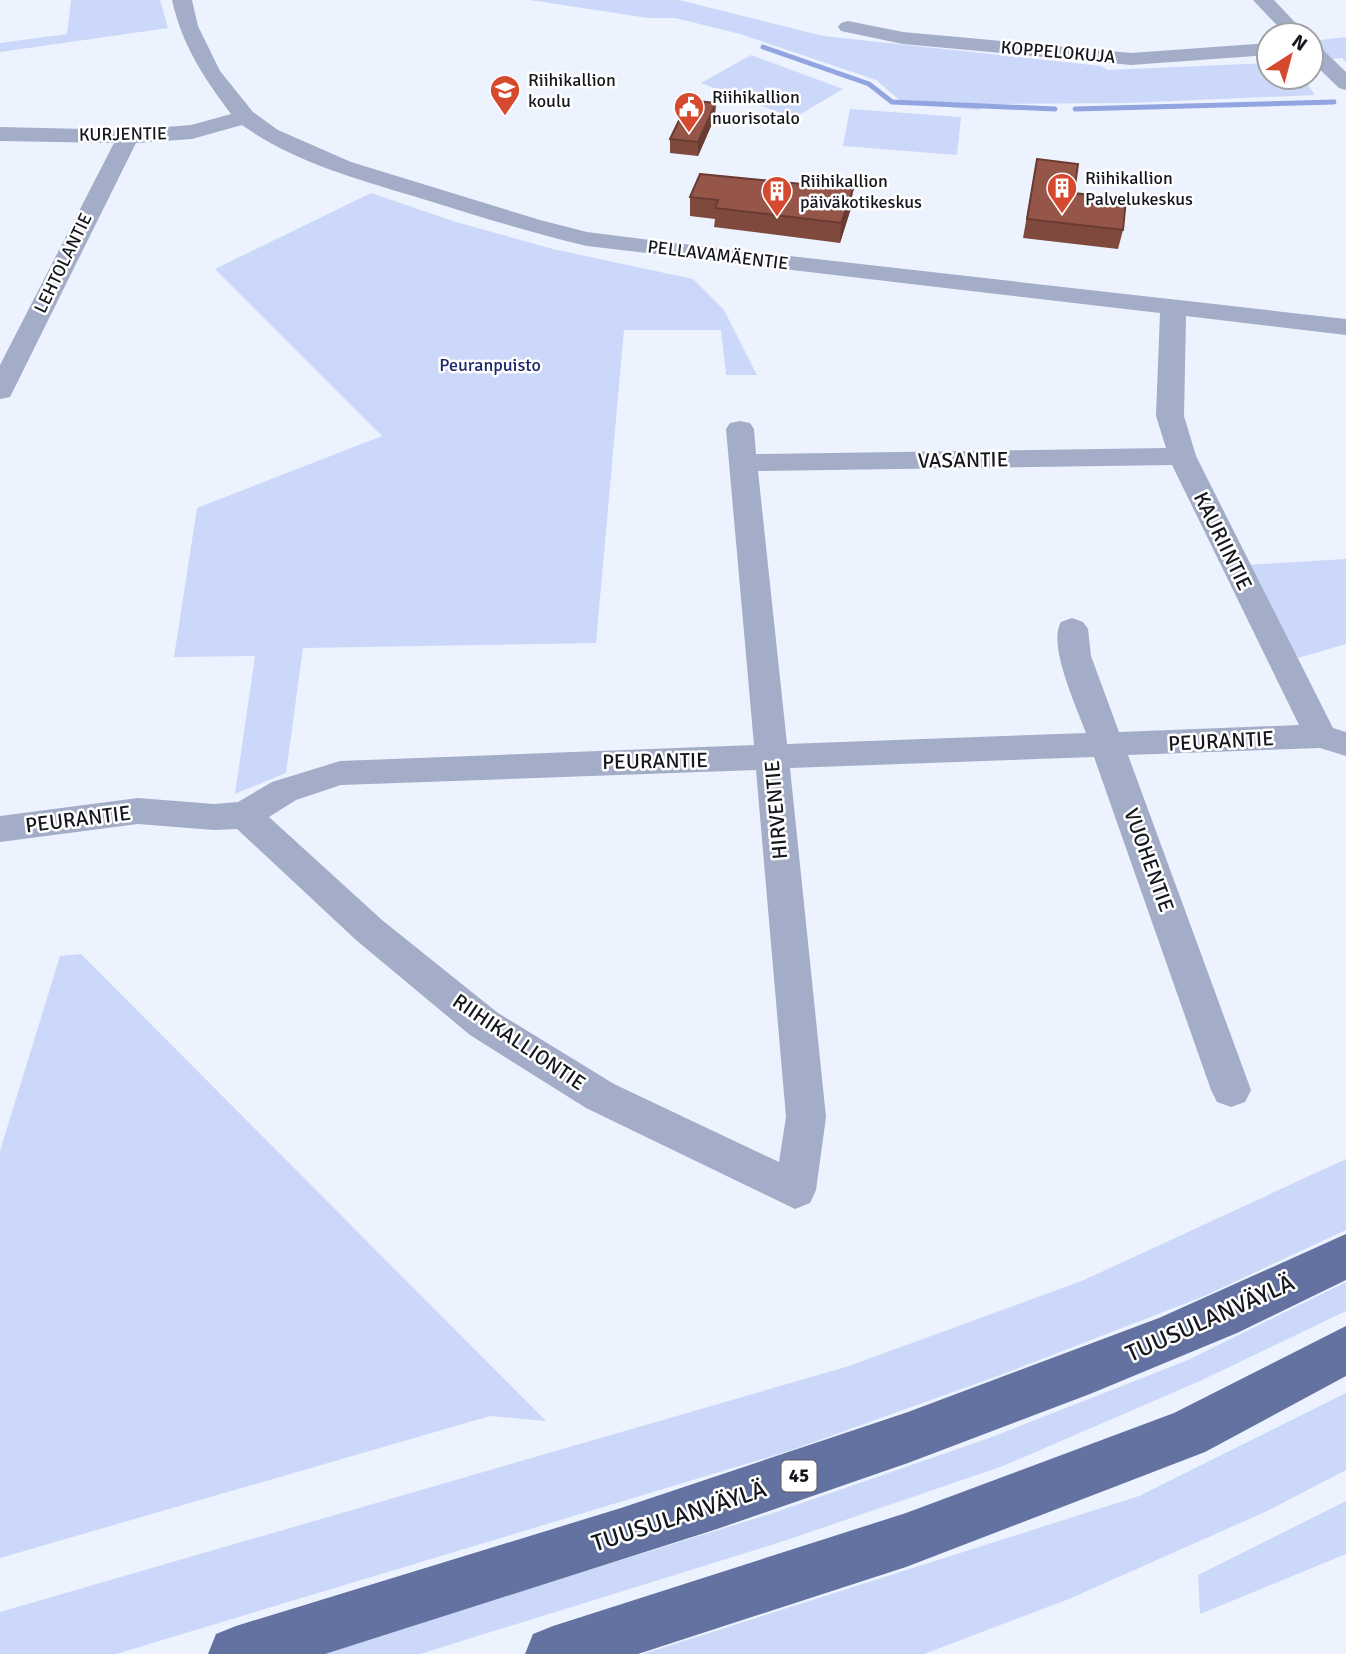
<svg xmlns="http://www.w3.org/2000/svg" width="1346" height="1654" viewBox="0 0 1346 1654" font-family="Signika,sans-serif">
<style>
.green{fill:#ccd8f9}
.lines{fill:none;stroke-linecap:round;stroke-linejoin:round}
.stream{stroke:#92a5e0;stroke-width:5}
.minor{fill:#a3adc7;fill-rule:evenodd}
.major{fill:#6372a1;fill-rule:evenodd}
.wall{fill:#80493e}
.shaded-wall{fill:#683c32}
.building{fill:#955548;stroke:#683c32;stroke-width:2}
.labels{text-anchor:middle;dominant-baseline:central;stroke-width:5;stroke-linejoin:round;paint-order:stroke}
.far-street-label{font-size:18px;fill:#15171d;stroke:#fff}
.far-poi-label{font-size:18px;fill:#15171d;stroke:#fff;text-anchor:start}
.far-park-label{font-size:18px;fill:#1b276a;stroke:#fff}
.shield{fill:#fff;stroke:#5b5d61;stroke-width:2}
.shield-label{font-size:19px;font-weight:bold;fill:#15171d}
.street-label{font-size:21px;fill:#15171d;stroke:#fff}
.near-street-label{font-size:24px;fill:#15171d;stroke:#fff}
</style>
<rect width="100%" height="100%" fill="#edf2ff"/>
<g class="green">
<path d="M 71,0 L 160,0 L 168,28 L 0,52 L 0,43 L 67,34 Z"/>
<path d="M 530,0 L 679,0 L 823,36 L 1101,66 L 1107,70 L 1269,63 L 1269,77 L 1302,77 L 1315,95 L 1127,103 L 992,104 L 978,110 L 903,103 L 876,80 L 740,34 L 675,18 L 648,18 Z"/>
<path d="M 1346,37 L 1346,62 L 1342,58 L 1333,59 L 1311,41 Z"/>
<path d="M 751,55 L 843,89 L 794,118 L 701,83 Z"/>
<path d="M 850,109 L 961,117 L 957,155 L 843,146 Z"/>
<path d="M 371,193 L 456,222 L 553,249 L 693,279 L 724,310 L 757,375 L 726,375 L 721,330 L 624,330 L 596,643 L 303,648 L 286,773 L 235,794 L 255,656 L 174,657 L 197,508 L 382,436 L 215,269 Z"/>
<path d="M 1346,559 L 1346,644 L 1291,660 L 1245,565 Z"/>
<path d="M 81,954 L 546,1421 L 490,1416 L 0,1558 L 0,1151 L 60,956 Z"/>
<path d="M 1346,1159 L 1346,1230 L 1202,1297 L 1003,1374 L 789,1451 L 116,1654 L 0,1654 L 0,1612 L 849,1366 L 1084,1280 Z"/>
<path d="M 1346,1282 L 1346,1311 L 1200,1381 L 1003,1466 L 778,1543 L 420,1654 L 317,1654 L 773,1513 L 992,1437 L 1188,1360 Z"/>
<path d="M 1346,1393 L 1346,1470 L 1265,1512 L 1069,1599 L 924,1654 L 643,1654 L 1139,1496 Z"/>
<path d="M 1346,1501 L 1346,1554 L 1200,1614 L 1198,1575 Z"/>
</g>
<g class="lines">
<g class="stream">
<path d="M 763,47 L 869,84 L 892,102 L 1055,109"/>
<path d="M 1075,109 L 1334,102"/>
</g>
<g class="minor">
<path d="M 172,0 L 192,0 L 198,26 L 220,71 L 253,112 L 278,130 L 351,162 L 540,220 L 587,232 L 666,242 L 1346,319 L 1346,335 L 1186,316 L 1184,416 L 1196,456 L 1333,728 L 1346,732 L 1346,756 L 1320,748 L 1128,755 L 1251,1090 L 1245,1102 L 1231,1107 L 1217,1102 L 1211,1090 L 1094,757 L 790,768 L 826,1117 L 816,1190 L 810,1203 L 795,1209 L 586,1108 L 470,1035 L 356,940 L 237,829 L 214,830 L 138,824 L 0,842 L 0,816 L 138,798 L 214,804 L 238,802 L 272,782 L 340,761 L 754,745 L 726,429 L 730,423 L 740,421 L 750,423 L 754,429 L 756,454 L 1166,448 L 1156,416 L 1160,313 L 587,246 C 528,232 471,214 413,196 C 354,178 292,161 242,125 L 192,139 L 136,143 L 13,391 L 10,397 L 0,399 L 0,365 L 114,143 L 0,141 L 0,127 L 128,130 L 191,125 L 231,114 C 204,78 182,45 172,0 ZM 1172,465 L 1299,725 L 1119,732 L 1091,656 L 1088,629 L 1083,622 L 1072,618 L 1061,622 C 1047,644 1077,708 1086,733 L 787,744 L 758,471 ZM 756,770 L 786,1117 L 779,1162 L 614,1084 L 498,1013 L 382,920 L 269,817 L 296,800 L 341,785 Z"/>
<path d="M 1253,0 L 1274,0 L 1307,35 L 1286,35 Z"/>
<path d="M 848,21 L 903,32 L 1131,53 L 1269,43 L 1269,55 L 1131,65 L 903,44 L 841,31 L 838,27 L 841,23 Z"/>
<path d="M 1311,43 L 1318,45 L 1346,72 L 1346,90 L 1339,88 L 1311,61 Z"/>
</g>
<g class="major">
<path d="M 1346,1234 L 1346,1280 L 1237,1333 L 1090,1394 L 908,1463 L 717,1529 L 325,1654 L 208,1654 L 216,1634 L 236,1626 L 621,1508 L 908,1412 L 1159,1318 Z"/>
<path d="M 1346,1326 L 1346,1376 L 1205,1452 L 906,1567 L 638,1654 L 525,1654 L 533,1634 L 553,1626 L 906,1513 L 1174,1413 Z"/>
</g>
</g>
<g class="wall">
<path d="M 715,117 L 698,156 L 670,153 L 670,139 Z"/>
<path d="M 1037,159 L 1074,193 L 1123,230 L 1118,249 L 1023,238 Z"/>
<path d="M 690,197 L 851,208 L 840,243 L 714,227 L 715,219 L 690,216 Z"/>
</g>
<g class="shaded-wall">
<path d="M 716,103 L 715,117 L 698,156 L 698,142 Z"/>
<path d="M 853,189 L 851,208 L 840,243 L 841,223 Z"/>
</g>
<g class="building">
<path d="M 689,100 L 716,103 L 698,142 L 670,139 Z"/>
<path d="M 1037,159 L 1078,164 L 1074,193 L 1126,199 L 1123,230 L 1027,219 Z"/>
<path d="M 700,174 L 853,189 L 841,223 L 715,208 L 718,200 L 690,197 Z"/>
</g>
<defs>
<g id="school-pin" transform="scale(1.575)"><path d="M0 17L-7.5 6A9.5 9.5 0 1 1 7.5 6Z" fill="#d5492f" stroke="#fff"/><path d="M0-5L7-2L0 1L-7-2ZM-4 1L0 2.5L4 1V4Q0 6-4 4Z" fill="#fff"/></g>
<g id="civic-pin" transform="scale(1.575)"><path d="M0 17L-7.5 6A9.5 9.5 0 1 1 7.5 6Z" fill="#d5492f" stroke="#fff"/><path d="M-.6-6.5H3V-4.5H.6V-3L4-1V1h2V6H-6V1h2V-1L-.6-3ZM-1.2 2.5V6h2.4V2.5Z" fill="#fff"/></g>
<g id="building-pin" transform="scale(1.575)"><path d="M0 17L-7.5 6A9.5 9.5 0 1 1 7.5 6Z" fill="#d5492f" stroke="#fff"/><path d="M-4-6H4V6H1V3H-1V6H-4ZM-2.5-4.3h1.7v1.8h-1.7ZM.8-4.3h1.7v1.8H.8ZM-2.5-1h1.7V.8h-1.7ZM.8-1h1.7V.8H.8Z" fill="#fff"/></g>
</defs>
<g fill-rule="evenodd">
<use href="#school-pin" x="505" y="90"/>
<use href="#civic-pin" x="689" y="107"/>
<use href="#building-pin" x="1062" y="188"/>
<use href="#building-pin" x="777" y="191"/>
</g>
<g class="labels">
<g class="far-street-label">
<text transform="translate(1058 52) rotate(5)">KOPPELOKUJA</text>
<text transform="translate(123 134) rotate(-1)">KURJENTIE</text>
<text transform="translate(718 255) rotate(7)">PELLAVAMÄENTIE</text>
<text transform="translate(63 263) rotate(-64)">LEHTOLANTIE</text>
</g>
<g class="far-poi-label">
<text x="528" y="80">Riihikallion<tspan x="528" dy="21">koulu</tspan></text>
<text x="712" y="97">Riihikallion<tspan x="712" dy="21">nuorisotalo</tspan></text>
<text x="1085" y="178">Riihikallion<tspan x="1085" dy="21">Palvelukeskus</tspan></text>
<text x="800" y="181">Riihikallion<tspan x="800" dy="21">päiväkotikeskus</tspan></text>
</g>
<g class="far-park-label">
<text x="490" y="365">Peuranpuisto</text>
</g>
<rect class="shield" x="781.5" y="1460.5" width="35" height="31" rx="5"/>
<g class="shield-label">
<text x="799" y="1476">45</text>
</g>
<g class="street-label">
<text transform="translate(963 460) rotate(-1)">VASANTIE</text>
<text transform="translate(1223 541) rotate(64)">KAURIINTIE</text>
<text transform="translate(1221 741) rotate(-3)">PEURANTIE</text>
<text transform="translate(655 761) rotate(-1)">PEURANTIE</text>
<text transform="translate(776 810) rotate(-95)">HIRVENTIE</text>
<text transform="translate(78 819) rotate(-7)">PEURANTIE</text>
<text transform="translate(1149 860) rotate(70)">VUOHENTIE</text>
<text transform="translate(519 1042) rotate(34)">RIIHIKALLIONTIE</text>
</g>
<g class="near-street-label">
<text transform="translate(1210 1318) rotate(-24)">TUUSULANVÄYLÄ</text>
<text transform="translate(679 1516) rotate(-18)">TUUSULANVÄYLÄ</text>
</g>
</g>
<g transform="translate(1290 56) rotate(36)"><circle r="33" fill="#ffffff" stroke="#a1a2a5" stroke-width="2"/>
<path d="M0-5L12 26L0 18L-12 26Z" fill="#d5492f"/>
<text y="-10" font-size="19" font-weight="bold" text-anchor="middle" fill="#15171d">N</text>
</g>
</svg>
